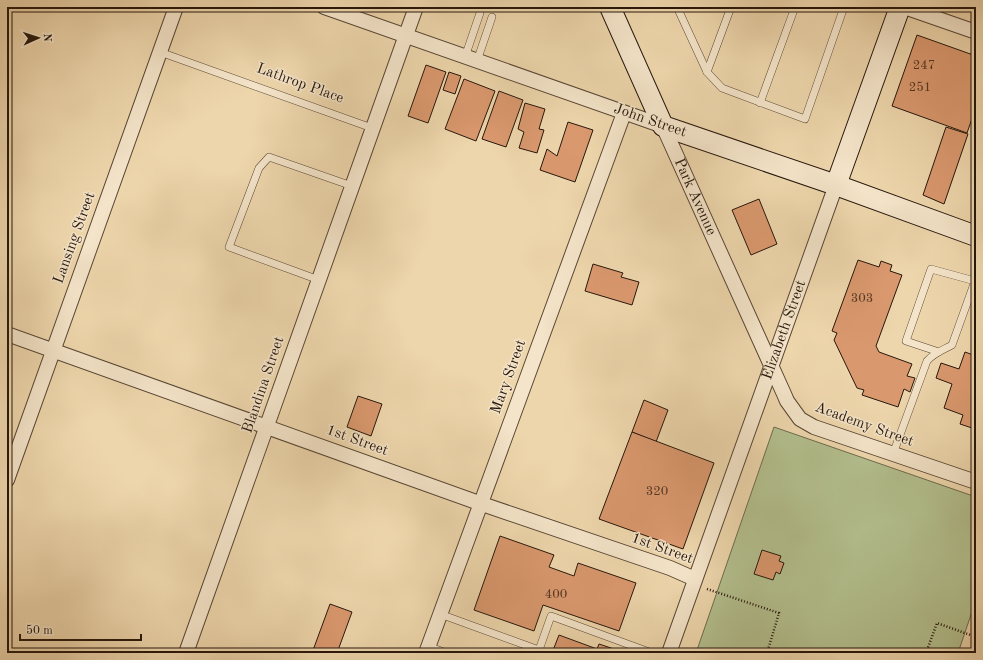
<svg xmlns="http://www.w3.org/2000/svg" width="983" height="660" viewBox="0 0 983 660" font-family="'Old Standard TT',serif">
<style>
.green{fill:#b3bf8e;stroke:#6c6b4d}
.building{fill:#da986e;stroke:#26170c}
.lines{fill:none;stroke-linecap:round;stroke-linejoin:round}
.lane-casing{stroke:#584734;stroke-width:8}
.street-casing{stroke:#584734;stroke-width:16}
.secondary-casing{stroke:#26170c;stroke-width:22}
.path{stroke:#26170c;stroke-width:2.5;stroke-dasharray:1 2;stroke-linecap:butt}
.lane{stroke:#f4e4c9;stroke-width:7}
.street{stroke:#f4e4c9;stroke-width:14}
.secondary{stroke:#f4e4c9;stroke-width:20}
.labels{text-anchor:middle;dominant-baseline:central;stroke-width:3;stroke-linejoin:round;paint-order:stroke}
.number-label{font-size:13px;fill:#533724}
.street-label{font-size:15px;fill:#26170c;stroke:#f4e4c9}
</style>
<rect width="100%" height="100%" fill="#eed6ac"/>
<filter id="stains"><feTurbulence type="fractalNoise" baseFrequency=".005" numOctaves="4"/><feColorMatrix values="0 0 0 0 .2 0 0 0 0 .09 0 0 0 0 .02 0 0 0 .5 -.17"/></filter>
<radialGradient id="worn" r=".72"><stop offset=".6" stop-color="#630" stop-opacity="0"/><stop offset="1" stop-color="#630" stop-opacity=".3"/></radialGradient>
<path class="green" d="M 774,427 L 976,497 L 976,600 L 958,653 L 696,653 Z"/>
<g class="building">
<path d="M 958,7 L 976,7 L 976,13 Z"/>
<path d="M 917,35 L 976,56 L 976,107 L 967,133 L 892,106 Z"/>
<path d="M 426,65 L 446,72 L 428,123 L 408,116 Z"/>
<path d="M 449,72 L 461,76 L 455,94 L 443,90 Z"/>
<path d="M 464,79 L 495,91 L 476,141 L 445,129 Z"/>
<path d="M 499,91 L 523,100 L 506,147 L 482,139 Z"/>
<path d="M 525,103 L 545,109 L 539,129 L 544,130 L 537,153 L 519,148 L 524,132 L 518,129 Z"/>
<path d="M 568,122 L 593,130 L 575,182 L 540,170 L 547,149 L 557,156 Z"/>
<path d="M 946,127 L 968,134 L 944,204 L 923,195 Z"/>
<path d="M 759,199 L 777,244 L 751,255 L 732,210 Z"/>
<path d="M 858,260 L 879,267 L 881,261 L 892,265 L 890,271 L 902,275 L 876,346 L 879,352 L 912,364 L 907,376 L 915,378 L 910,392 L 904,389 L 898,407 L 862,395 L 864,390 L 857,388 L 834,340 L 837,333 L 832,331 Z"/>
<path d="M 593,264 L 623,273 L 621,277 L 639,282 L 632,305 L 585,291 Z"/>
<path d="M 965,352 L 976,356 L 976,420 L 975,420 L 972,428 L 960,424 L 963,415 L 944,408 L 952,384 L 936,378 L 941,363 L 959,369 Z"/>
<path d="M 358,396 L 382,404 L 371,436 L 347,427 Z"/>
<path d="M 644,400 L 668,410 L 656,442 L 632,432 Z"/>
<path d="M 632,432 L 714,463 L 683,549 L 599,519 Z"/>
<path d="M 500,536 L 554,555 L 549,567 L 574,576 L 578,563 L 636,583 L 619,631 L 543,605 L 534,631 L 474,610 Z"/>
<path d="M 762,550 L 781,556 L 779,561 L 784,563 L 780,574 L 776,572 L 773,580 L 754,574 Z"/>
<path d="M 330,604 L 352,612 L 337,653 L 312,653 Z"/>
<path d="M 559,635 L 597,649 L 599,644 L 626,653 L 552,653 Z"/>
</g>
<g class="lines">
<g class="lane-casing">
<g id="lane">
<path d="M 677,7 L 707,72 L 722,88 L 805,119 L 844,7"/>
<path d="M 160,52 L 372,128"/>
<path d="M 465,57 L 480,13"/>
<path d="M 477,61 L 492,17"/>
<path d="M 707,72 L 731,7"/>
<path d="M 760,103 L 795,7"/>
<path d="M 319,280 L 229,247 L 259,168 L 269,157 L 352,186"/>
<path d="M 893,454 L 927,361 C 934,353 943,350 952,345 L 975,281 L 931,269 L 906,341 L 939,352"/>
<path d="M 440,614 L 539,650 L 551,616 L 652,653"/>
<path d="M 428,646 L 446,653"/>
</g>
</g>
<g class="street-casing">
<g id="street">
<path id="s1" d="M 324,7 L 663,126 L 784,394 L 787,401 L 800,419 L 814,427 L 976,482"/>
<path d="M 904,7 L 976,32"/>
<path d="M 7,334 L 482,504 L 670,568 L 695,579"/>
<path d="M 7,480 L 176,7"/>
<path d="M 186,653 L 416,7"/>
<path d="M 426,653 L 624,113"/>
<path id="s2" d="M 669,653 L 836,185"/>
</g>
</g>
<g class="secondary-casing">
<g id="secondary">
<path d="M 610,7 L 663,126 L 836,185 L 976,236"/>
<path d="M 836,185 L 900,7"/>
</g>
</g>
<g class="path">
<path d="M 707,589 L 779,613 L 767,653"/>
<path d="M 926,653 L 937,623 L 976,637"/>
</g>
<use href="#lane" class="lane"/>
<use href="#street" class="street"/>
<use href="#secondary" class="secondary"/>
</g>
<g class="labels">
<g class="number-label">
<text x="924" y="65">247</text>
<text x="920" y="87">251</text>
<text x="862" y="298">303</text>
<text x="657" y="491">320</text>
<text x="556" y="594">400</text>
</g>
<g class="street-label">
<text transform="translate(300 84) rotate(20)">Lathrop Place</text>
<text transform="translate(650 121) rotate(19)">John Street</text>
<text stroke="none"><textPath href="#s1" startOffset="437">Park Avenue</textPath></text>
<text transform="translate(75 238) rotate(-70)">Lansing Street</text>
<text stroke="none"><textPath href="#s2" startOffset="343">Elizabeth Street</textPath></text>
<text transform="translate(509 377) rotate(-70)">Mary Street</text>
<text transform="translate(264 385) rotate(-71)">Blandina Street</text>
<text transform="translate(864 425) rotate(20)">Academy Street</text>
<text transform="translate(357 441) rotate(20)">1st Street</text>
<text transform="translate(662 549) rotate(20)">1st Street</text>
</g>
</g>
<rect width="983" height="660" fill="none" stroke="#eed6ac" stroke-width="24"/>
<rect x="8" y="8" width="967" height="644" fill="none" stroke="#26170c" stroke-width="2"/>
<rect x="12" y="12" width="959" height="636" fill="none" stroke="#26170c"/>
<g transform="translate(38 38) rotate(87)" stroke="#f4e4c9" stroke-width="3" paint-order="stroke">
<path d="M0-3L7 15L0 10L-7 15Z" fill="#26170c"/>
<text y="-6" font-size="11" font-weight="bold" text-anchor="middle" fill="#26170c">N</text>
</g>
<path d="M20 634v6h121v-6" fill="none" stroke="#26170c" stroke-width="2"/>
<text x="26" y="634" font-size="12" fill="#26170c" stroke="#f4e4c9" stroke-width="3" paint-order="stroke">50 m</text>
<rect width="100%" height="100%" filter="url(#stains)"/>
<rect width="100%" height="100%" fill="url(#worn)"/>
</svg>
